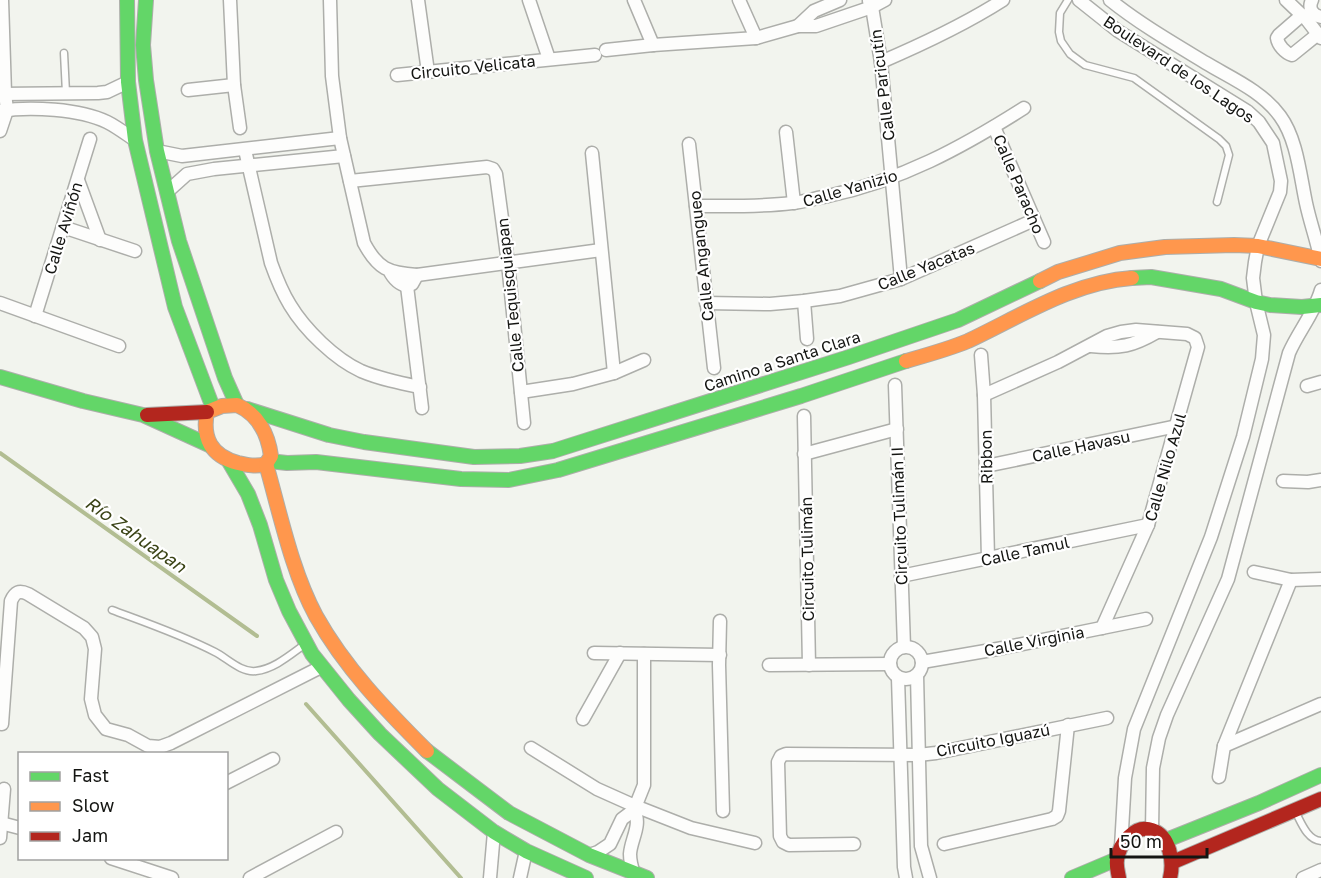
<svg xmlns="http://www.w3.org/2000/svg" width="1321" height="878" viewBox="0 0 1321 878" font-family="'Golos Text',sans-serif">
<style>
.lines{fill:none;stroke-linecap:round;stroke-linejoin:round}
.stream{stroke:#b2bd92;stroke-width:4}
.lane-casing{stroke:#adaeaa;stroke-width:9}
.street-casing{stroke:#adaeaa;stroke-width:15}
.fast-casing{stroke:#adaeaa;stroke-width:16}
.slow-casing{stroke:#adaeaa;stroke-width:16}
.jam-casing{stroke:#adaeaa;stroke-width:16}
.lane{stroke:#fdfdfc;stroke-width:6}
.street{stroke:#fdfdfc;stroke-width:12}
.fast{stroke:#63d668;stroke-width:14}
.slow{stroke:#ff974d;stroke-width:14}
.jam{stroke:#b3261e;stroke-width:14}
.labels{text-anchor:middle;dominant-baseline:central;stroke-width:4.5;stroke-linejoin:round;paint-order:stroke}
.street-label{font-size:16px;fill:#141512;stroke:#fff}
.water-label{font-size:18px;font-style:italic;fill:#3b4417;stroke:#fff}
</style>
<rect width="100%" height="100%" fill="#f2f4ee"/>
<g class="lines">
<g class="stream">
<path d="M 0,453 L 257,636"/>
<path d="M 306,704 L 461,878"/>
</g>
<g class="lane-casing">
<g id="lane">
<path d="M 1068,0 L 1060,13 L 1059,32 L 1061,41 L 1070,54 L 1085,65 L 1134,78 L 1219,139 L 1226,146 L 1229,155 L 1217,202"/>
<path d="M 64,53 L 66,93"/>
<path d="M 112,610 C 147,623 182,635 215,652 C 227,658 241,673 256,671 C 274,669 290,655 304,645"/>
<path d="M 1295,811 C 1301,822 1307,840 1321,841"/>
</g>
</g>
<g class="street-casing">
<g id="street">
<path d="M 230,0 L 234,85 L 240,128"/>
<path d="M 330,0 L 332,76 L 340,138 L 364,243 C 378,269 388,273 417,275 L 412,284 L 407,286 C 398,284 393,278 389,270"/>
<path d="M 418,0 L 428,72"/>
<path d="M 529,0 L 549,59"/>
<path d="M 634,0 L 653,45"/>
<path d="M 739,0 L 756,38"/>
<path d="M 1079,0 L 1118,31 L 1247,111 L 1259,122 L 1273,143 L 1281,181 L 1280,192 L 1258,246 L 1255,262 L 1253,278 L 1256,302 L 1264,335 L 1262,359 L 1243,437 L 1211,537 L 1134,729 L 1125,778 L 1121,847"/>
<path d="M 1110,0 C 1140,24 1173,43 1206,63 C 1231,78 1262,91 1280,116 C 1297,139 1300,175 1306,203 C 1310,222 1317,241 1321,261"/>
<path d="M 1286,0 L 1307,20 L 1321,38"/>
<path d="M 1312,0 C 1308,8 1312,15 1321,17"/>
<path d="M 869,1 L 872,7 L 881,62 L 901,279"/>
<path d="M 1302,15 L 1279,35 L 1277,38 C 1278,45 1285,53 1292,55 L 1318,34"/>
<path d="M 798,26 L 814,11 L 840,0"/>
<path d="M 606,50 L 653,45 L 756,38 L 798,26 L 816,26 L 872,7 L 885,0"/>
<path d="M 881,62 C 923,44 964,25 1003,0"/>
<path d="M 397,75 L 595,55"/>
<path d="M 188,90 L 234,85"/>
<path d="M 0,94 L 98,93 L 107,92 L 128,82"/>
<path d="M 0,111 C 30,106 80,109 107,122 C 117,127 126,134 135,140"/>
<path d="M 994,127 L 1044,242"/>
<path d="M 0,131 L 7,110 L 5,93 L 2,0"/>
<path d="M 786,132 L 794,203"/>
<path d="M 689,144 L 714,368"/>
<path d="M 245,150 L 271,263 C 276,277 282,292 290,305 C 305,330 335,359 361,371 C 380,379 400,383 420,387"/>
<path d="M 157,151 L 182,156 L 340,138"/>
<path d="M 592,153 L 614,373"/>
<path d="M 78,180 L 100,240"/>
<path d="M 350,181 L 487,167 L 493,169 L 496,174 L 508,263 L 524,423"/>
<path d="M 167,192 L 187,174 L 214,169 L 344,156"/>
<path d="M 696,206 C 728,206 760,207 792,203 C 804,202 816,198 828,196 C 902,180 961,148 1024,108"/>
<path d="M 63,227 L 135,251"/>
<path d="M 417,275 L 601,250"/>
<path d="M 407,286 L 422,408"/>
<path d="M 804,301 L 807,339"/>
<path d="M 0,303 L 119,346"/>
<path d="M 706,303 L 770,304 L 804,301 L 840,296 L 901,279 L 1034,220"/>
<path d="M 35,316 L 90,139"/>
<path d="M 1091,346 C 1120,349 1133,346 1157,332"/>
<path d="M 981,355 L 984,395 L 988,558"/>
<path d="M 895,385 L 904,647"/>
<path d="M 1307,386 L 1321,382"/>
<path d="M 521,392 L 573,384 L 614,373 L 644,360"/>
<path d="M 984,395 L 1058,362 L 1107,336 L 1121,332 L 1136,330 L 1187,334 L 1195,338 L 1198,347 L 1148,525 L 1102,628"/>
<path d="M 804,416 L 809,665"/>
<path d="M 804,454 L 897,429"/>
<path d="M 986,466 L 1177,426"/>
<path d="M 1283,481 L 1308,482 L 1321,480"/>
<path d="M 1254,572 L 1291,580 L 1321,579"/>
<path d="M 901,576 L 1148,525"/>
<path d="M 720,621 L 719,665 L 723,811"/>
<circle cx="906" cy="663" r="16"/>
<path d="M 594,653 L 720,655"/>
<path d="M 922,662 L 1003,648 L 1146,619"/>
<path d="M 769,665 L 890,664"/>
<path d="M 917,675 L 921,846 L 930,878"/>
<path d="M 898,678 L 904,867 L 906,878"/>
<path d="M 583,719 L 620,653"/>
<path d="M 2,724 L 11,601 C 15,592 19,590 28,594 L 84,628 L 92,637 L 95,649 L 91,699 L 95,715 L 106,729 L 128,735 L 148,746 L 160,747 L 171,743 L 321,667"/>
<path d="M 1224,746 L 1321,704"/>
<path d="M 531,748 L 597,789 L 635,806 L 691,828 L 755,843"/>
<path d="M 1219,777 L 1224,746 L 1291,580"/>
<path d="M 226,783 L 273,759"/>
<path d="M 634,810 C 642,825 631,839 630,854 C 630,861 632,868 634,874"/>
<path d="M 1,823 L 20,828"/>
<path d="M 1152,830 L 1153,768 L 1159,738 L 1167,715 L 1228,579 L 1289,353 C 1298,332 1315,312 1321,290"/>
<path d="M 0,838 L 4,789"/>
<path d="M 854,844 L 789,845 L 783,842 L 780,836 L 778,762 L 781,756 L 786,754 L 918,755 L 936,753 L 1107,718"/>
<path d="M 944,844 L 1052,819 L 1057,816 L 1059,811 L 1068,725"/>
<path d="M 589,855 L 598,852 L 610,844 L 622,819 L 634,810 L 644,785 L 644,654"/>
<path d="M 111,858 L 172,878"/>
<path d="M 250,878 L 336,832"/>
<path d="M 490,878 L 494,832"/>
<path d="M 520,878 L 526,851"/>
<path d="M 1303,878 L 1321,870"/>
</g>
</g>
<g class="fast-casing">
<g id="fast">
<path d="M 127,0 L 128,82 L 135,140 L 175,307 L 213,408"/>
<path d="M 146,0 L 143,45 L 146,80 L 157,151 L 179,241 L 225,378 L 237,405"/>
<path d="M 1132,278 L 1151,277 L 1221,289 L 1256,302 L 1270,305 L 1302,307 L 1321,305"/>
<path d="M 0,377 L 83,401 L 143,415 L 211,446"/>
<path d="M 247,409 L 329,435 L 364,442 L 474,457 L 520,456 L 553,451 L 849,357 L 958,320 L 1040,281"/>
<path d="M 228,460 L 248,494 L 260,525 L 276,580 L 289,611 L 312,654 L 349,700 L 380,734 L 438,789 L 494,832 L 526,851 L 586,878"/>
<path d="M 269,461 L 287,463 L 316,462 L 461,479 L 509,480 L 558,470 L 801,396 L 906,361"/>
<path d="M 427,751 L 509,813 L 589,855 L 647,878"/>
<path d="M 1164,841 L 1259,803 L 1321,775"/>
<path d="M 1072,878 L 1117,859"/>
</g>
</g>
<g class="slow-casing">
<g id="slow">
<path d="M 1040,281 L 1058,272 L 1120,253 L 1165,247 L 1234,245 L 1258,246 L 1321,259"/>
<path d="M 906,361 C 927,355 949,349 968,341 C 1021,316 1073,282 1132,278"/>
<path d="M 237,405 C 258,414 268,434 271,456 L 266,464 C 256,467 247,465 238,463 C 211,456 202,438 207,412 L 222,406 Z"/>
<path d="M 266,464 C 280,513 292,572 316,616 C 345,668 386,710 427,751"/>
</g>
</g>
<g class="jam-casing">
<g id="jam">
<path d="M 147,415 L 207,412"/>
<path d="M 1173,862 L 1321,799"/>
<path d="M 1119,878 C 1118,872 1116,866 1117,860 C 1119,844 1135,824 1152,830 C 1170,836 1174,862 1170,878"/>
</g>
</g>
<use href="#lane" class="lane"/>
<use href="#street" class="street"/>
<use href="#fast" class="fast"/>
<use href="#slow" class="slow"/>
<use href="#jam" class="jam"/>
</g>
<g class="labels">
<g class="street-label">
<text transform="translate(473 67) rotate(-6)">Circuito Velicata</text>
<text transform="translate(1179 69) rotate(34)">Boulevard de los Lagos</text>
<text transform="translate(882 85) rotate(-97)">Calle Paricutín</text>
<text transform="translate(1019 184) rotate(67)">Calle Paracho</text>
<text transform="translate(850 188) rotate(-16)">Calle Yanizio</text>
<text transform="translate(63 228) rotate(-73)">Calle Aviñón</text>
<text transform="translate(701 256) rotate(-96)">Calle Angangueo</text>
<text transform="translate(926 266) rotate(-22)">Calle Yacatas</text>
<text transform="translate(510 295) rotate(-96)">Calle Tequisquiapan</text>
<text transform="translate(782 361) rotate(-18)">Camino a Santa Clara</text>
<text transform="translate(1081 446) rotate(-12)">Calle Havasu</text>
<text transform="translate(986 457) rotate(-91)">Ribbon</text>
<text transform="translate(1165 467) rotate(-74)">Calle Nilo Azul</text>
<text transform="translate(899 516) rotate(-92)">Circuito Tulimán II</text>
<text transform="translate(1025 551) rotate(-12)">Calle Tamul</text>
<text transform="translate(807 559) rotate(-91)">Circuito Tulimán</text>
<text transform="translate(1034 641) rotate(-11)">Calle Virginia</text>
<text transform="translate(993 740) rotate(-11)">Circuito Iguazú</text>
</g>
<g class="water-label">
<text transform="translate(136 534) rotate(35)">Río Zahuapan</text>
</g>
</g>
<rect x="18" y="752" width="210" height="108" fill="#ffffff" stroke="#a1a1a0" stroke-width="1.5"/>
<rect x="30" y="772" width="30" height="9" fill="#63d668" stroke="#a1a1a0" stroke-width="1.5"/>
<text x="72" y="782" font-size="18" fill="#141512">Fast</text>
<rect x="30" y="802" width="30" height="9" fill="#ff974d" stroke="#a1a1a0" stroke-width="1.5"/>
<text x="72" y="812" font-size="18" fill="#141512">Slow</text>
<rect x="30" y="832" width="30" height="9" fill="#b3261e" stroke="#a1a1a0" stroke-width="1.5"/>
<text x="72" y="842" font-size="18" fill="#141512">Jam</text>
<path d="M1111 848v9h96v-9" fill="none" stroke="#141512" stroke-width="3"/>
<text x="1120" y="848" font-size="18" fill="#141512" stroke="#ffffff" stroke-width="4.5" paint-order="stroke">50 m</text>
</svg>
